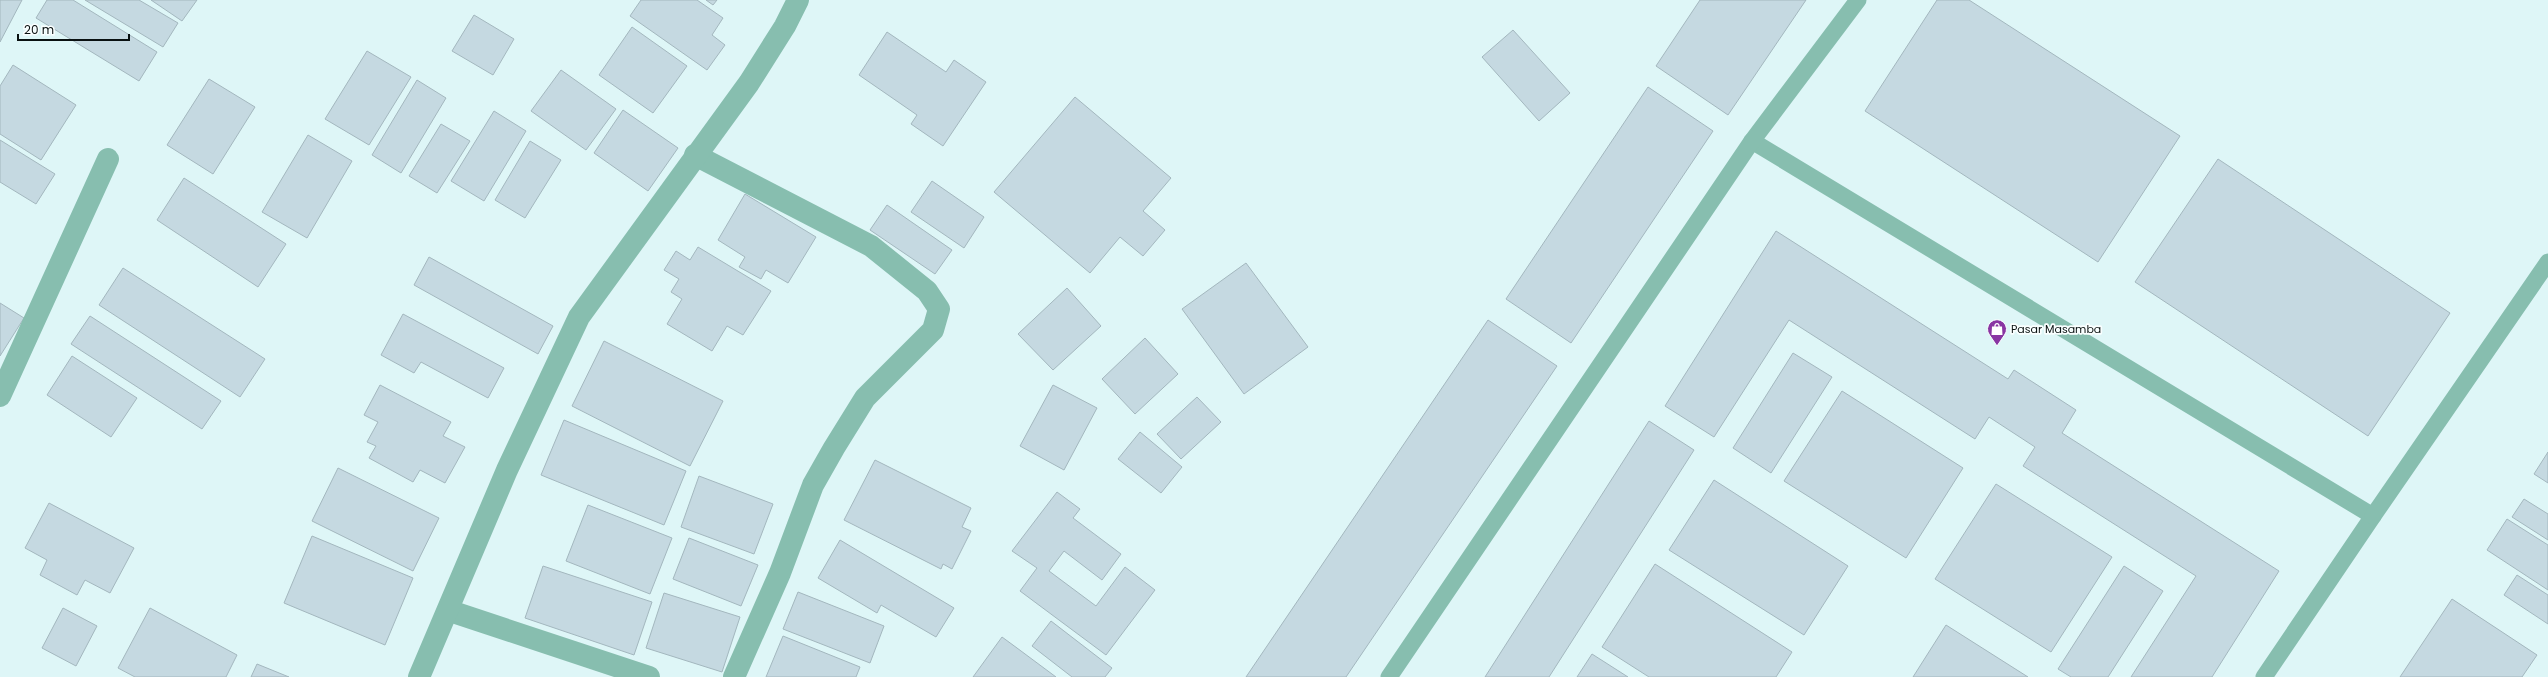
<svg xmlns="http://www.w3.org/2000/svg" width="2548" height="677" viewBox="0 0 2548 677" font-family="Poppins,sans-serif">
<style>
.building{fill:#c5d9e1;stroke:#a3b7be}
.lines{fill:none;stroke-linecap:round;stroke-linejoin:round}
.lane{stroke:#87beaf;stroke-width:17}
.street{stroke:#87beaf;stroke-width:22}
.labels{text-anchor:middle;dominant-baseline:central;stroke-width:3.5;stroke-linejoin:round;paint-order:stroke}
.poi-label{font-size:11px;fill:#091111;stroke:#faffff;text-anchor:start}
</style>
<rect width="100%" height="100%" fill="#def6f7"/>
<g class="building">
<path d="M 0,0 L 22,0 L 0,42 Z"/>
<path d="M 47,0 L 73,0 L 157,52 L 139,81 L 36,18 Z"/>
<path d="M 85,0 L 139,0 L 178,23 L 163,47 Z"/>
<path d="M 151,0 L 197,0 L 182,21 Z"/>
<path d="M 641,0 L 697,0 L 723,18 L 712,35 L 725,45 L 707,70 L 630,16 Z"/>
<path d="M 706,0 L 717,0 L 713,5 Z"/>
<path d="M 1700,0 L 1806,0 L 1728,115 L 1656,66 Z"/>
<path d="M 1937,0 L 1969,0 L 2180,136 L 2098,262 L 1865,111 Z"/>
<path d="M 474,15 L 514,39 L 493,75 L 452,51 Z"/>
<path d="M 632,27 L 687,66 L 653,113 L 599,75 Z"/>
<path d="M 1513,30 L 1570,93 L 1539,121 L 1482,57 Z"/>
<path d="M 887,32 L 946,72 L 954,60 L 986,82 L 943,146 L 911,124 L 917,115 L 859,75 Z"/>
<path d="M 367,51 L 411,77 L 369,145 L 325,119 Z"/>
<path d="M 13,65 L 76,105 L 41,160 L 0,134 L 0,86 Z"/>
<path d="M 561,70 L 616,109 L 586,150 L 531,111 Z"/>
<path d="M 209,79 L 255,107 L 213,174 L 167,145 Z"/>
<path d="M 417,80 L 446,98 L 401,173 L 372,155 Z"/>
<path d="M 1648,87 L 1713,131 L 1571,343 L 1506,299 Z"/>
<path d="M 1075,97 L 1171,178 L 1143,211 L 1165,230 L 1143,256 L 1120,237 L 1090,273 L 994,192 Z"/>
<path d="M 623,110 L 678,148 L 648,191 L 594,153 Z"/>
<path d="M 494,111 L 526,131 L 484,201 L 451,181 Z"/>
<path d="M 441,124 L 470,141 L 437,193 L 409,176 Z"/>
<path d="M 308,135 L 352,161 L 307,238 L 262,212 Z"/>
<path d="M 0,140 L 55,174 L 36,204 L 0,182 Z"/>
<path d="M 530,141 L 561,160 L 525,218 L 495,200 Z"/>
<path d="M 2218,159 L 2450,313 L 2368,436 L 2135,282 Z"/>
<path d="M 184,178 L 286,244 L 258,287 L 157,220 Z"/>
<path d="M 932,181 L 984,217 L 964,248 L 911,212 Z"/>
<path d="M 745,194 L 816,237 L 788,283 L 766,270 L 761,279 L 739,267 L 745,257 L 718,240 Z"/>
<path d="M 887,205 L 952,250 L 935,274 L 870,230 Z"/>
<path d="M 1776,231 L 2008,379 L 2014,370 L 2076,410 L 2062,433 L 2279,571 L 2212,677 L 2131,677 L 2196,576 L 2023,466 L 2035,447 L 1989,417 L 1975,439 L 1789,320 L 1714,437 L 1665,406 Z"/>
<path d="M 698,247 L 771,291 L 743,335 L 727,326 L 712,351 L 667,324 L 682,299 L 671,292 L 679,279 L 664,270 L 676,251 L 690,260 Z"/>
<path d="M 429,257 L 553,326 L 538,354 L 414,285 Z"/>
<path d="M 1246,263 L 1308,347 L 1244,394 L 1182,309 Z"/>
<path d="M 123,268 L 265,359 L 240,397 L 99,305 Z"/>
<path d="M 1067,288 L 1101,326 L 1053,370 L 1018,334 Z"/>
<path d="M 0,303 L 24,318 L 0,356 Z"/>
<path d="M 403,314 L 504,368 L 488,398 L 421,362 L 414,373 L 381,355 Z"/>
<path d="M 90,316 L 221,401 L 202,429 L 71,344 Z"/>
<path d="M 1488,320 L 1557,366 L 1346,677 L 1246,677 Z"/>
<path d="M 1145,338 L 1178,374 L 1135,414 L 1102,379 Z"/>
<path d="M 604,341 L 723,401 L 690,466 L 572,406 Z"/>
<path d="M 1793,353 L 1832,377 L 1771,473 L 1733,448 Z"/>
<path d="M 72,356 L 137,398 L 111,437 L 47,395 Z"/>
<path d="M 380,385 L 451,422 L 443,436 L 465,447 L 445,483 L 420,470 L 413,482 L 369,458 L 376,446 L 367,442 L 378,422 L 364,415 Z"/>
<path d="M 1053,385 L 1097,408 L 1064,470 L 1020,446 Z"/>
<path d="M 1842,391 L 1963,468 L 1906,558 L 1784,481 Z"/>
<path d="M 1197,397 L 1221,422 L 1181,459 L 1157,434 Z"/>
<path d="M 564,420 L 686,471 L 664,525 L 541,475 Z"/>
<path d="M 1649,421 L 1694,450 L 1549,677 L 1485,677 Z"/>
<path d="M 1140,432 L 1182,467 L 1161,493 L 1118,459 Z"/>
<path d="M 2548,452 L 2548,483 L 2534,474 Z"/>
<path d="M 875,460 L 971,508 L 962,527 L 971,531 L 952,569 L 943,564 L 941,569 L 844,520 Z"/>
<path d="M 338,468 L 439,518 L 413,571 L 312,521 Z"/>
<path d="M 699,476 L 773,504 L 754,554 L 681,527 Z"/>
<path d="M 1714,480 L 1848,566 L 1804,635 L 1669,550 Z"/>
<path d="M 1996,484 L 2112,557 L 2051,652 L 1935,579 Z"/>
<path d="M 1057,492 L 1080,509 L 1073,518 L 1121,554 L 1102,580 L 1064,551 L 1049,571 L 1096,606 L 1125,567 L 1155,590 L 1106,655 L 1020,591 L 1037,568 L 1012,551 Z"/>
<path d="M 2524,499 L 2548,514 L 2548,540 L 2512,517 Z"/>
<path d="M 49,503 L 134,548 L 110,593 L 85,580 L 77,595 L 40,575 L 47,560 L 25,548 Z"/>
<path d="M 588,505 L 672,538 L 650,594 L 566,561 Z"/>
<path d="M 2507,519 L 2548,545 L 2548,590 L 2487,550 Z"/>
<path d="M 312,536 L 413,578 L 385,645 L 284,603 Z"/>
<path d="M 689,538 L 758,565 L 741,606 L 673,579 Z"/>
<path d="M 840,540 L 954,608 L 936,637 L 881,605 L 877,613 L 818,578 Z"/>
<path d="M 1655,564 L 1792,652 L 1776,677 L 1649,677 L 1602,647 Z"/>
<path d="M 543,566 L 652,602 L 634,655 L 525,618 Z"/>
<path d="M 2124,566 L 2163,591 L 2108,677 L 2071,677 L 2058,669 Z"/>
<path d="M 2517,575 L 2548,595 L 2548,624 L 2504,595 Z"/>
<path d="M 798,592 L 884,626 L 870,663 L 783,629 Z"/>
<path d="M 664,593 L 740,617 L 722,672 L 646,648 Z"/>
<path d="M 2452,599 L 2537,655 L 2522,677 L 2400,677 Z"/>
<path d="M 63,608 L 97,626 L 76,666 L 42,648 Z"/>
<path d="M 150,608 L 237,655 L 226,677 L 135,677 L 118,668 Z"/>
<path d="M 1051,621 L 1112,668 L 1105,677 L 1072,677 L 1032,646 Z"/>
<path d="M 1946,625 L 2028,677 L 1913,677 Z"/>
<path d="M 783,636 L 860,667 L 856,677 L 766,677 Z"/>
<path d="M 1002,637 L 1017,648 L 1056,677 L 973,677 Z"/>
<path d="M 1592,654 L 1628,677 L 1577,677 Z"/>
<path d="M 257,664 L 289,677 L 251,677 Z"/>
</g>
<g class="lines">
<g class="lane">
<path d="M 1752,141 L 2373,516 L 2264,677"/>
<path d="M 2373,516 L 2548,262"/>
<path d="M 1389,677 L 1752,141 L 1858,0"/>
</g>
<g class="street">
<path d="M 695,155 L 871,246 L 927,291 L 939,309 L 933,330 L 865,398 L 834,448 L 813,485 L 780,573 L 734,677"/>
<path d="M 0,396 L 108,159"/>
<path d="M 450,611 L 649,677"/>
<path d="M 419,677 L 507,470 L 579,317 L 749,83 L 785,26 L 798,0"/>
</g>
</g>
<defs>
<g id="shop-pin" transform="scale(1)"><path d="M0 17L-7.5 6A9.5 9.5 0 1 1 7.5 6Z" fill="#8935a3" stroke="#faffff"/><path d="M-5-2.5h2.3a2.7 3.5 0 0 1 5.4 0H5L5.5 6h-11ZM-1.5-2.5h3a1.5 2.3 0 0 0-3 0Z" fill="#fff"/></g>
</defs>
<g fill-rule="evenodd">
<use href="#shop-pin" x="1997" y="329"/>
</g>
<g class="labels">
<g class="poi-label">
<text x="2011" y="329">Pasar Masamba</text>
</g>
</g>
<path d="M18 34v6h111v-6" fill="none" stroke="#091111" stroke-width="2"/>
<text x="24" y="34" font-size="12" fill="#091111" stroke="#faffff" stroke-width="3" paint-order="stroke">20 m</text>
</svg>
